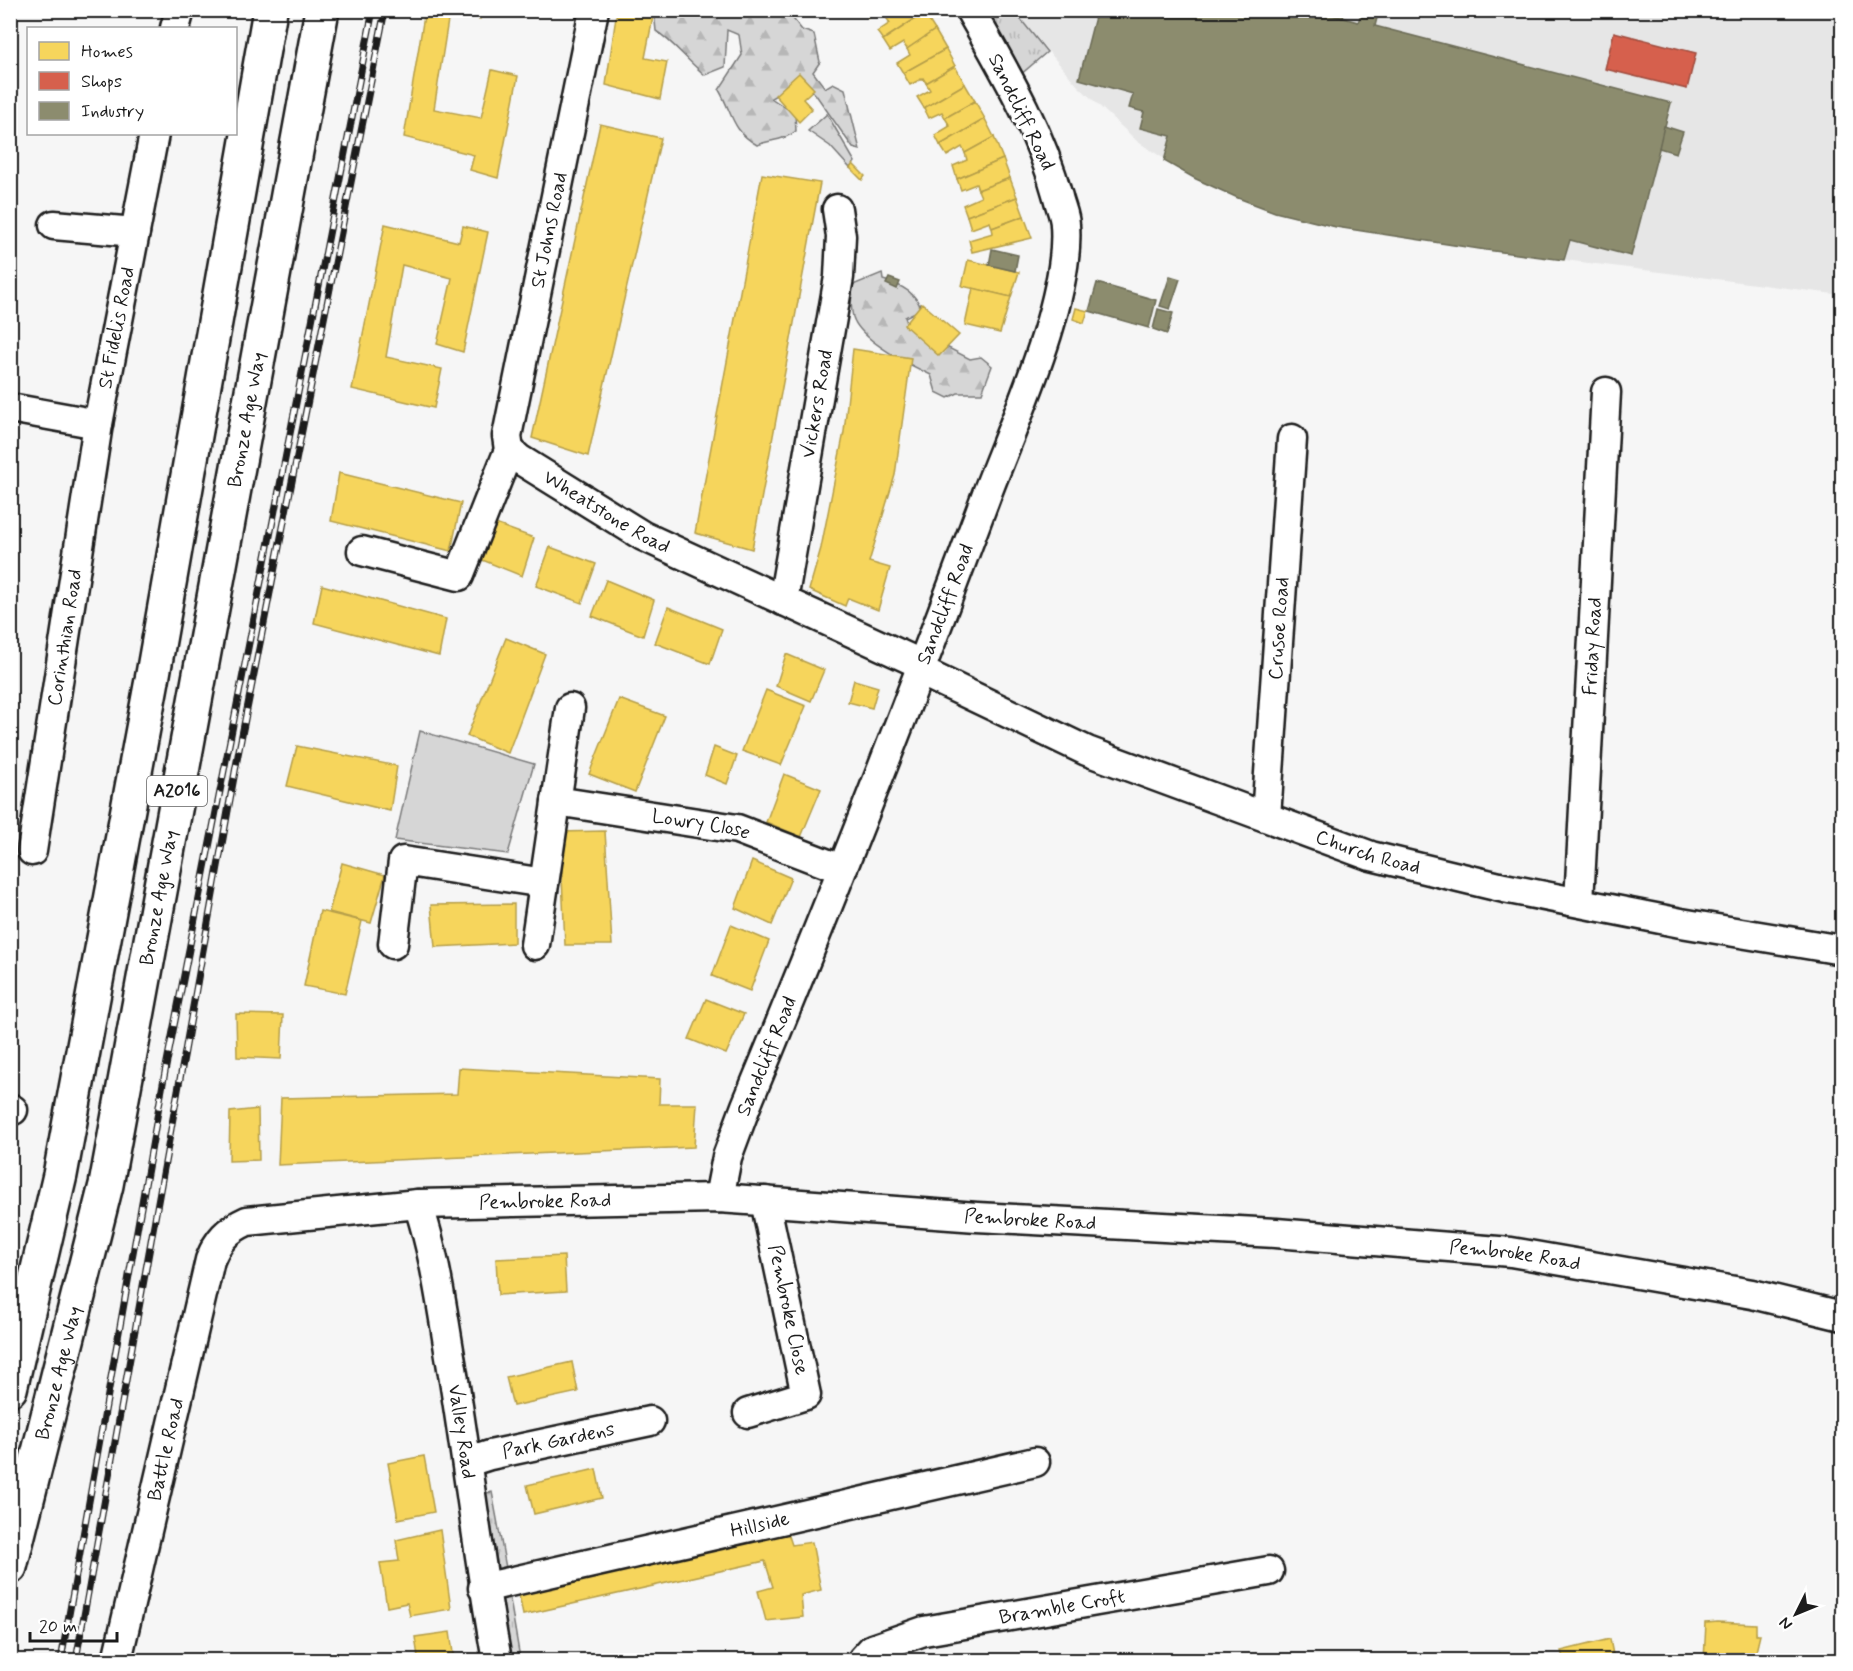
<svg xmlns="http://www.w3.org/2000/svg" width="1853" height="1671" viewBox="0 0 1853 1671" font-family="Mynerve,sans-serif">
<style>
.built{fill:#e6e6e6}
.grass{fill:url(#grass-tufts);stroke:#797979;stroke-width:1.5}
.forest{fill:url(#forest-firs);stroke:#797979;stroke-width:1.5}
.park{fill:#d6d6d6;stroke:#797979;stroke-width:1.5}
.homes{fill:#f6d55c;stroke:#b59e49;stroke-width:1.5}
.shops{fill:#d6604d;stroke:#9e4c3e;stroke-width:1.5}
.industry{fill:#8c8c6e;stroke:#6a6a55;stroke-width:1.5}
.lines{fill:none;stroke-linecap:round;stroke-linejoin:round}
.minor-casing{stroke:#1c1c1c;stroke-width:33}
.primary-casing{stroke:#1c1c1c;stroke-width:38}
.minor{stroke:#fff;stroke-width:28}
.primary{stroke:#fff;stroke-width:33}
.rail-casing{stroke:#1c1c1c;stroke-width:7}
.rail{stroke:#fff;stroke-width:4.5;stroke-dasharray:14;stroke-linecap:butt}
.labels{text-anchor:middle;dominant-baseline:central;stroke-width:6;stroke-linejoin:round;paint-order:stroke}
.shield{fill:#fff;stroke:#606060;stroke-width:1.5}
.shield-label{font-size:18px;font-weight:bold;fill:#1c1c1c}
.street-label{font-size:20px;fill:#1c1c1c;stroke:#fff}
</style>
<defs>
<pattern id="grass-tufts" width="24" height="20" patternUnits="userSpaceOnUse" patternTransform="scale(1.5)"><rect width="24" height="20" fill="#d6d6d6"/><path d="M3 7l-1-3M5 7V3M7 7l1-3M15 17l-1-3M17 17v-4M19 17l1-3" fill="none" stroke="#b7b7b7"/></pattern>
<pattern id="forest-firs" width="22" height="20" patternUnits="userSpaceOnUse" patternTransform="scale(1.5)"><rect width="22" height="20" fill="#d6d6d6"/><path d="M5 1l3.5 6h-7zM16 11l3.5 6h-7z" fill="#b7b7b7"/></pattern>
</defs>
<rect width="100%" height="100%" fill="#f6f6f6"/>
<filter id="ink" filterUnits="userSpaceOnUse"><feTurbulence type="fractalNoise" baseFrequency=".0167" numOctaves="2"/><feDisplacementMap in="SourceGraphic" scale="12" xChannelSelector="R" yChannelSelector="G"/><feConvolveMatrix kernelMatrix="1 2 1 2 8 2 1 2 1" color-interpolation-filters="sRGB"/></filter>
<g filter="url(#ink)">
<path class="built" d="M 1014,11 L 1842,11 L 1842,295 L 1486,250 L 1336,227 L 1275,212 L 1196,179 L 1138,142 L 1078,86 Z"/>
<g class="grass">
<path d="M 980,11 L 1014,11 L 1047,52 L 1020,75 Z"/>
<path d="M 827,114 L 855,162 L 850,168 L 830,146 L 808,131 Z"/>
<path d="M 492,1492 L 506,1568 L 498,1569 L 486,1493 Z"/>
<path d="M 508,1588 L 520,1658 L 511,1659 L 501,1591 Z"/>
</g>
<g class="forest">
<path d="M 654,11 L 787,11 L 802,30 L 814,34 L 820,62 L 813,72 L 825,88 L 833,83 L 845,89 L 860,150 L 853,148 L 816,95 L 802,80 L 771,98 L 795,114 L 796,131 C 785,140 771,140 757,145 C 731,130 733,114 719,90 L 742,55 L 739,35 L 727,30 L 725,67 L 705,75 C 687,61 675,43 656,31 Z"/>
<path d="M 882,273 L 883,280 C 899,284 916,292 921,309 L 905,317 L 909,328 L 970,359 L 981,357 L 992,366 L 982,393 L 958,393 L 948,398 L 936,392 L 931,375 C 910,365 860,340 853,317 C 850,306 851,296 853,285 Z"/>
</g>
<path class="park" d="M 420,731 L 534,764 L 508,854 L 395,840 Z"/>
<g class="homes">
<path d="M 425,10 L 481,10 L 480,19 L 449,14 L 434,109 L 481,118 L 492,70 L 518,76 L 498,178 L 470,170 L 474,155 L 404,137 Z"/>
<path d="M 617,10 L 654,12 L 645,58 L 667,62 L 660,99 L 606,85 Z"/>
<path d="M 863,10 L 880,10 L 868,18 Z"/>
<path d="M 893,10 L 922,10 L 924,13 L 883,40 L 877,32 L 890,23 L 885,16 Z"/>
<path d="M 924,13 L 935,30 L 907,49 L 903,43 L 890,51 L 883,40 Z"/>
<path d="M 935,30 L 946,49 L 903,73 L 897,63 L 910,55 L 907,49 Z"/>
<path d="M 946,49 L 955,66 L 926,83 L 923,78 L 910,85 L 903,73 Z"/>
<path d="M 955,66 L 965,84 L 924,108 L 917,97 L 930,90 L 926,83 Z"/>
<path d="M 799,73 L 814,89 L 803,99 L 812,109 L 799,122 L 775,95 Z"/>
<path d="M 965,84 L 975,101 L 945,118 L 942,112 L 929,118 L 924,108 Z"/>
<path d="M 975,101 L 985,119 L 940,145 L 935,135 L 950,126 L 945,118 Z"/>
<path d="M 985,119 L 994,137 L 965,153 L 962,147 L 947,156 L 940,145 Z"/>
<path d="M 600,124 L 661,138 L 588,456 L 532,438 Z"/>
<path d="M 994,137 L 1003,159 L 957,179 L 953,166 L 967,160 L 965,153 Z"/>
<path d="M 1003,159 L 1010,178 L 978,190 L 976,184 L 961,190 L 957,179 Z"/>
<path d="M 853,164 L 865,176 L 862,180 L 850,168 Z"/>
<path d="M 762,174 L 820,183 L 752,549 L 695,533 Z"/>
<path d="M 1010,178 L 1017,197 L 967,216 L 963,205 L 981,197 L 978,190 Z"/>
<path d="M 1017,197 L 1024,216 L 992,228 L 990,222 L 971,229 L 967,216 Z"/>
<path d="M 1024,216 L 1032,238 L 972,252 L 969,240 L 993,233 L 992,228 Z"/>
<path d="M 385,224 L 459,242 L 463,226 L 488,232 L 463,352 L 437,344 L 452,278 L 402,265 L 386,357 L 442,369 L 434,408 L 352,389 Z"/>
<path d="M 968,260 L 1019,272 L 1011,297 L 962,286 Z"/>
<path d="M 973,288 L 1011,297 L 1000,333 L 965,325 Z"/>
<path d="M 922,303 L 959,335 L 939,356 L 904,325 Z"/>
<path d="M 1076,308 L 1088,311 L 1084,323 L 1073,319 Z"/>
<path d="M 853,349 L 911,358 L 895,475 L 869,562 L 890,568 L 878,610 L 848,598 L 845,606 L 809,590 L 821,548 L 844,432 Z"/>
<path d="M 339,473 L 461,503 L 451,551 L 331,521 Z"/>
<path d="M 490,522 L 534,538 L 522,576 L 480,559 Z"/>
<path d="M 550,547 L 596,564 L 582,603 L 536,586 Z"/>
<path d="M 606,580 L 654,600 L 643,636 L 592,616 Z"/>
<path d="M 322,585 L 446,619 L 439,656 L 314,623 Z"/>
<path d="M 668,607 L 722,629 L 710,664 L 655,643 Z"/>
<path d="M 506,638 L 545,654 L 508,753 L 467,736 Z"/>
<path d="M 786,654 L 824,670 L 811,701 L 776,686 Z"/>
<path d="M 854,680 L 878,687 L 872,708 L 848,702 Z"/>
<path d="M 766,690 L 806,706 L 781,765 L 742,751 Z"/>
<path d="M 619,699 L 665,716 L 635,792 L 589,774 Z"/>
<path d="M 297,746 L 397,766 L 390,811 L 287,786 Z"/>
<path d="M 714,747 L 737,756 L 727,784 L 705,775 Z"/>
<path d="M 784,774 L 821,789 L 801,837 L 766,822 Z"/>
<path d="M 605,831 L 612,945 L 565,945 L 560,832 Z"/>
<path d="M 752,861 L 791,878 L 772,925 L 735,908 Z"/>
<path d="M 342,863 L 385,875 L 371,923 L 329,912 Z"/>
<path d="M 514,904 L 514,943 L 435,947 L 431,905 Z"/>
<path d="M 320,911 L 362,921 L 345,994 L 304,986 Z"/>
<path d="M 731,925 L 769,941 L 750,991 L 712,976 Z"/>
<path d="M 706,999 L 744,1014 L 726,1054 L 689,1039 Z"/>
<path d="M 236,1014 L 283,1015 L 281,1059 L 237,1057 Z"/>
<path d="M 459,1068 L 660,1079 L 659,1104 L 697,1104 L 694,1147 L 278,1165 L 281,1098 L 457,1094 Z"/>
<path d="M 258,1109 L 259,1160 L 229,1161 L 230,1112 Z"/>
<path d="M 564,1256 L 566,1291 L 498,1295 L 496,1259 Z"/>
<path d="M 572,1362 L 578,1392 L 513,1406 L 506,1377 Z"/>
<path d="M 424,1456 L 434,1512 L 398,1519 L 388,1463 Z"/>
<path d="M 596,1469 L 602,1498 L 534,1514 L 527,1485 Z"/>
<path d="M 785,1524 L 792,1545 L 812,1542 L 821,1590 L 801,1595 L 803,1617 L 766,1621 L 758,1591 L 773,1587 L 765,1561 L 523,1615 L 517,1585 Z"/>
<path d="M 440,1530 L 451,1609 L 410,1616 L 407,1603 L 387,1607 L 380,1563 L 399,1561 L 396,1540 Z"/>
<path d="M 1718,1622 L 1756,1624 L 1756,1635 L 1760,1635 L 1754,1660 L 1704,1660 L 1706,1623 Z"/>
<path d="M 450,1632 L 454,1660 L 401,1660 L 418,1657 L 415,1637 Z"/>
<path d="M 1610,1639 L 1614,1660 L 1564,1660 L 1561,1651 Z"/>
</g>
<path class="shops" d="M 1614,32 L 1696,53 L 1687,89 L 1605,69 Z"/>
<g class="industry">
<path d="M 1084,10 L 1315,10 L 1358,22 L 1363,10 L 1378,14 L 1375,26 L 1671,103 L 1631,256 L 1570,240 L 1564,260 L 1486,250 L 1336,227 L 1275,212 L 1238,198 L 1196,179 L 1164,161 L 1171,136 L 1140,128 L 1144,112 L 1129,108 L 1133,94 L 1079,79 L 1096,13 Z"/>
<path d="M 1315,10 L 1345,10 L 1343,18 Z"/>
<path d="M 1664,126 L 1683,132 L 1676,153 L 1659,148 Z"/>
<path d="M 992,249 L 1018,255 L 1015,271 L 989,265 Z"/>
<path d="M 1170,276 L 1180,279 L 1170,309 L 1160,306 Z"/>
<path d="M 889,278 L 900,282 L 897,289 L 886,284 Z"/>
<path d="M 1097,283 L 1156,300 L 1149,328 L 1089,311 Z"/>
<path d="M 1158,309 L 1173,313 L 1167,334 L 1153,329 Z"/>
</g>
<g class="lines">
<g class="minor-casing">
<g id="minor">
<path d="M 175,28 L 180,10"/>
<path d="M 54,225 L 135,232"/>
<path d="M 10,408 L 98,424"/>
<path id="s1" d="M 509,450 L 519,459 L 643,536 L 923,665"/>
<path id="s2" d="M 362,551 L 459,576 L 509,450 L 507,436 L 594,10"/>
<path id="s3" d="M 783,601 L 839,277 L 841,236 L 837,209"/>
<path id="s4" d="M 920,671 L 1087,751 L 1371,856 L 1504,888 L 1681,923 L 1842,950"/>
<path id="s5" d="M 556,801 L 737,829 L 841,869"/>
<path id="s6" d="M 1266,817 L 1292,439"/>
<path id="s7" d="M 32,851 L 98,424 L 154,134"/>
<path id="s8" d="M 1579,902 L 1606,392"/>
<path d="M 393,944 L 403,861 L 544,883"/>
<path d="M 535,945 L 570,708"/>
<path d="M 10,1108 L 13,1110"/>
<path id="s9" d="M 719,1198 L 727,1157 L 746,1106 C 830,904 910,700 986,496 C 1013,424 1071,300 1065,225 C 1065,216 1060,206 1058,197 C 1040,130 1004,70 970,10"/>
<path id="s10" d="M 418,1204 C 434,1251 441,1301 449,1350 C 467,1454 478,1558 497,1660"/>
<path d="M 748,1413 L 806,1395 L 765,1201"/>
<path id="s11" d="M 468,1462 L 490,1455 L 650,1421"/>
<path id="s12" d="M 483,1588 L 1035,1462"/>
<path id="s13" d="M 117,1660 L 210,1260 C 218,1240 227,1230 247,1221 L 418,1204 L 719,1198 L 977,1217 L 1276,1233 L 1511,1252 L 1752,1294 L 1842,1316"/>
<path id="s14" d="M 862,1660 L 872,1649 L 924,1631 L 1269,1571"/>
</g>
</g>
<g class="primary-casing">
<g id="primary">
<path d="M 10,1389 L 60,1175 L 152,680 L 270,10"/>
<path id="s15" d="M 10,1567 L 106,1185 L 322,10"/>
</g>
</g>
<use href="#minor" class="minor"/>
<use href="#primary" class="primary"/>
<g class="rail-casing">
<g id="rail">
<path d="M 61,1660 L 165,1072 L 373,10"/>
<path d="M 76,1660 L 238,755 L 385,10"/>
</g>
</g>
<use href="#rail" class="rail"/>
</g>
</g>
<g class="labels">
<rect class="shield" x="147" y="776" width="60" height="30" rx="4.5"/>
<g class="shield-label">
<text x="177" y="791">A2016</text>
</g>
<g class="street-label">
<text transform="translate(1021 112) rotate(64)">Sandcliff Road</text>
<text stroke="none"><textPath href="#s2" startOffset="460">St Johns Road</textPath></text>
<text stroke="none"><textPath href="#s7" startOffset="530">St Fidelis Road</textPath></text>
<text stroke="none"><textPath href="#s3" startOffset="200">Vickers Road</textPath></text>
<text stroke="none"><textPath href="#s15" startOffset="1172">Bronze Age Way</textPath></text>
<text stroke="none"><textPath href="#s1" startOffset="116">Wheatstone Road</textPath></text>
<text stroke="none"><textPath href="#s9" startOffset="636">Sandcliff Road</textPath></text>
<text stroke="none"><textPath href="#s6" startOffset="189">Crusoe Road</textPath></text>
<text stroke="none"><textPath href="#s7" startOffset="216">Corinthian Road</textPath></text>
<text stroke="none"><textPath href="#s8" startOffset="256">Friday Road</textPath></text>
<text stroke="none"><textPath href="#s5" startOffset="147">Lowry Close</textPath></text>
<text stroke="none"><textPath href="#s4" startOffset="484">Church Road</textPath></text>
<text stroke="none"><textPath href="#s15" startOffset="686">Bronze Age Way</textPath></text>
<text stroke="none"><textPath href="#s9" startOffset="150">Sandcliff Road</textPath></text>
<text stroke="none"><textPath href="#s13" startOffset="765">Pembroke Road</textPath></text>
<text stroke="none"><textPath href="#s13" startOffset="1251">Pembroke Road</textPath></text>
<text stroke="none"><textPath href="#s13" startOffset="1737">Pembroke Road</textPath></text>
<text transform="translate(788 1310) rotate(78)">Pembroke Close</text>
<text stroke="none"><textPath href="#s15" startOffset="200">Bronze Age Way</textPath></text>
<text stroke="none"><textPath href="#s10" startOffset="232">Valley Road</textPath></text>
<text stroke="none"><textPath href="#s11" startOffset="93">Park Gardens</textPath></text>
<text stroke="none"><textPath href="#s13" startOffset="216">Battle Road</textPath></text>
<text stroke="none"><textPath href="#s12" startOffset="284">Hillside</textPath></text>
<text stroke="none"><textPath href="#s14" startOffset="210">Bramble Croft</textPath></text>
</g>
</g>
<rect width="1853" height="1671" fill="none" stroke="#fff" stroke-width="36"/>
<rect x="18" y="18" width="1817" height="1635" fill="none" stroke="#1c1c1c" stroke-width="2" filter="url(#ink)"/>
<rect x="27" y="27" width="210" height="108" fill="#ffffff" stroke="#a4a4a4" stroke-width="1.5"/>
<rect x="39" y="42" width="30" height="18" fill="#f6d55c" stroke="#a4a4a4" stroke-width="1.5"/>
<text x="81" y="57" font-size="18" fill="#1c1c1c">Homes</text>
<rect x="39" y="72" width="30" height="18" fill="#d6604d" stroke="#a4a4a4" stroke-width="1.5"/>
<text x="81" y="87" font-size="18" fill="#1c1c1c">Shops</text>
<rect x="39" y="102" width="30" height="18" fill="#8c8c6e" stroke="#a4a4a4" stroke-width="1.5"/>
<text x="81" y="117" font-size="18" fill="#1c1c1c">Industry</text>
<g transform="translate(1796 1614) rotate(227)" stroke="#ffffff" stroke-width="4.5" paint-order="stroke">
<path d="M0-4.5L10 22L0 15L-10 22Z" fill="#1c1c1c"/>
<text y="-9" font-size="16" font-weight="bold" text-anchor="middle" fill="#1c1c1c">N</text>
</g>
<path d="M30 1632v9h87v-9" fill="none" stroke="#1c1c1c" stroke-width="3"/>
<text x="39" y="1632" font-size="18" fill="#1c1c1c" stroke="#ffffff" stroke-width="4.5" paint-order="stroke">20 m</text>
</svg>
